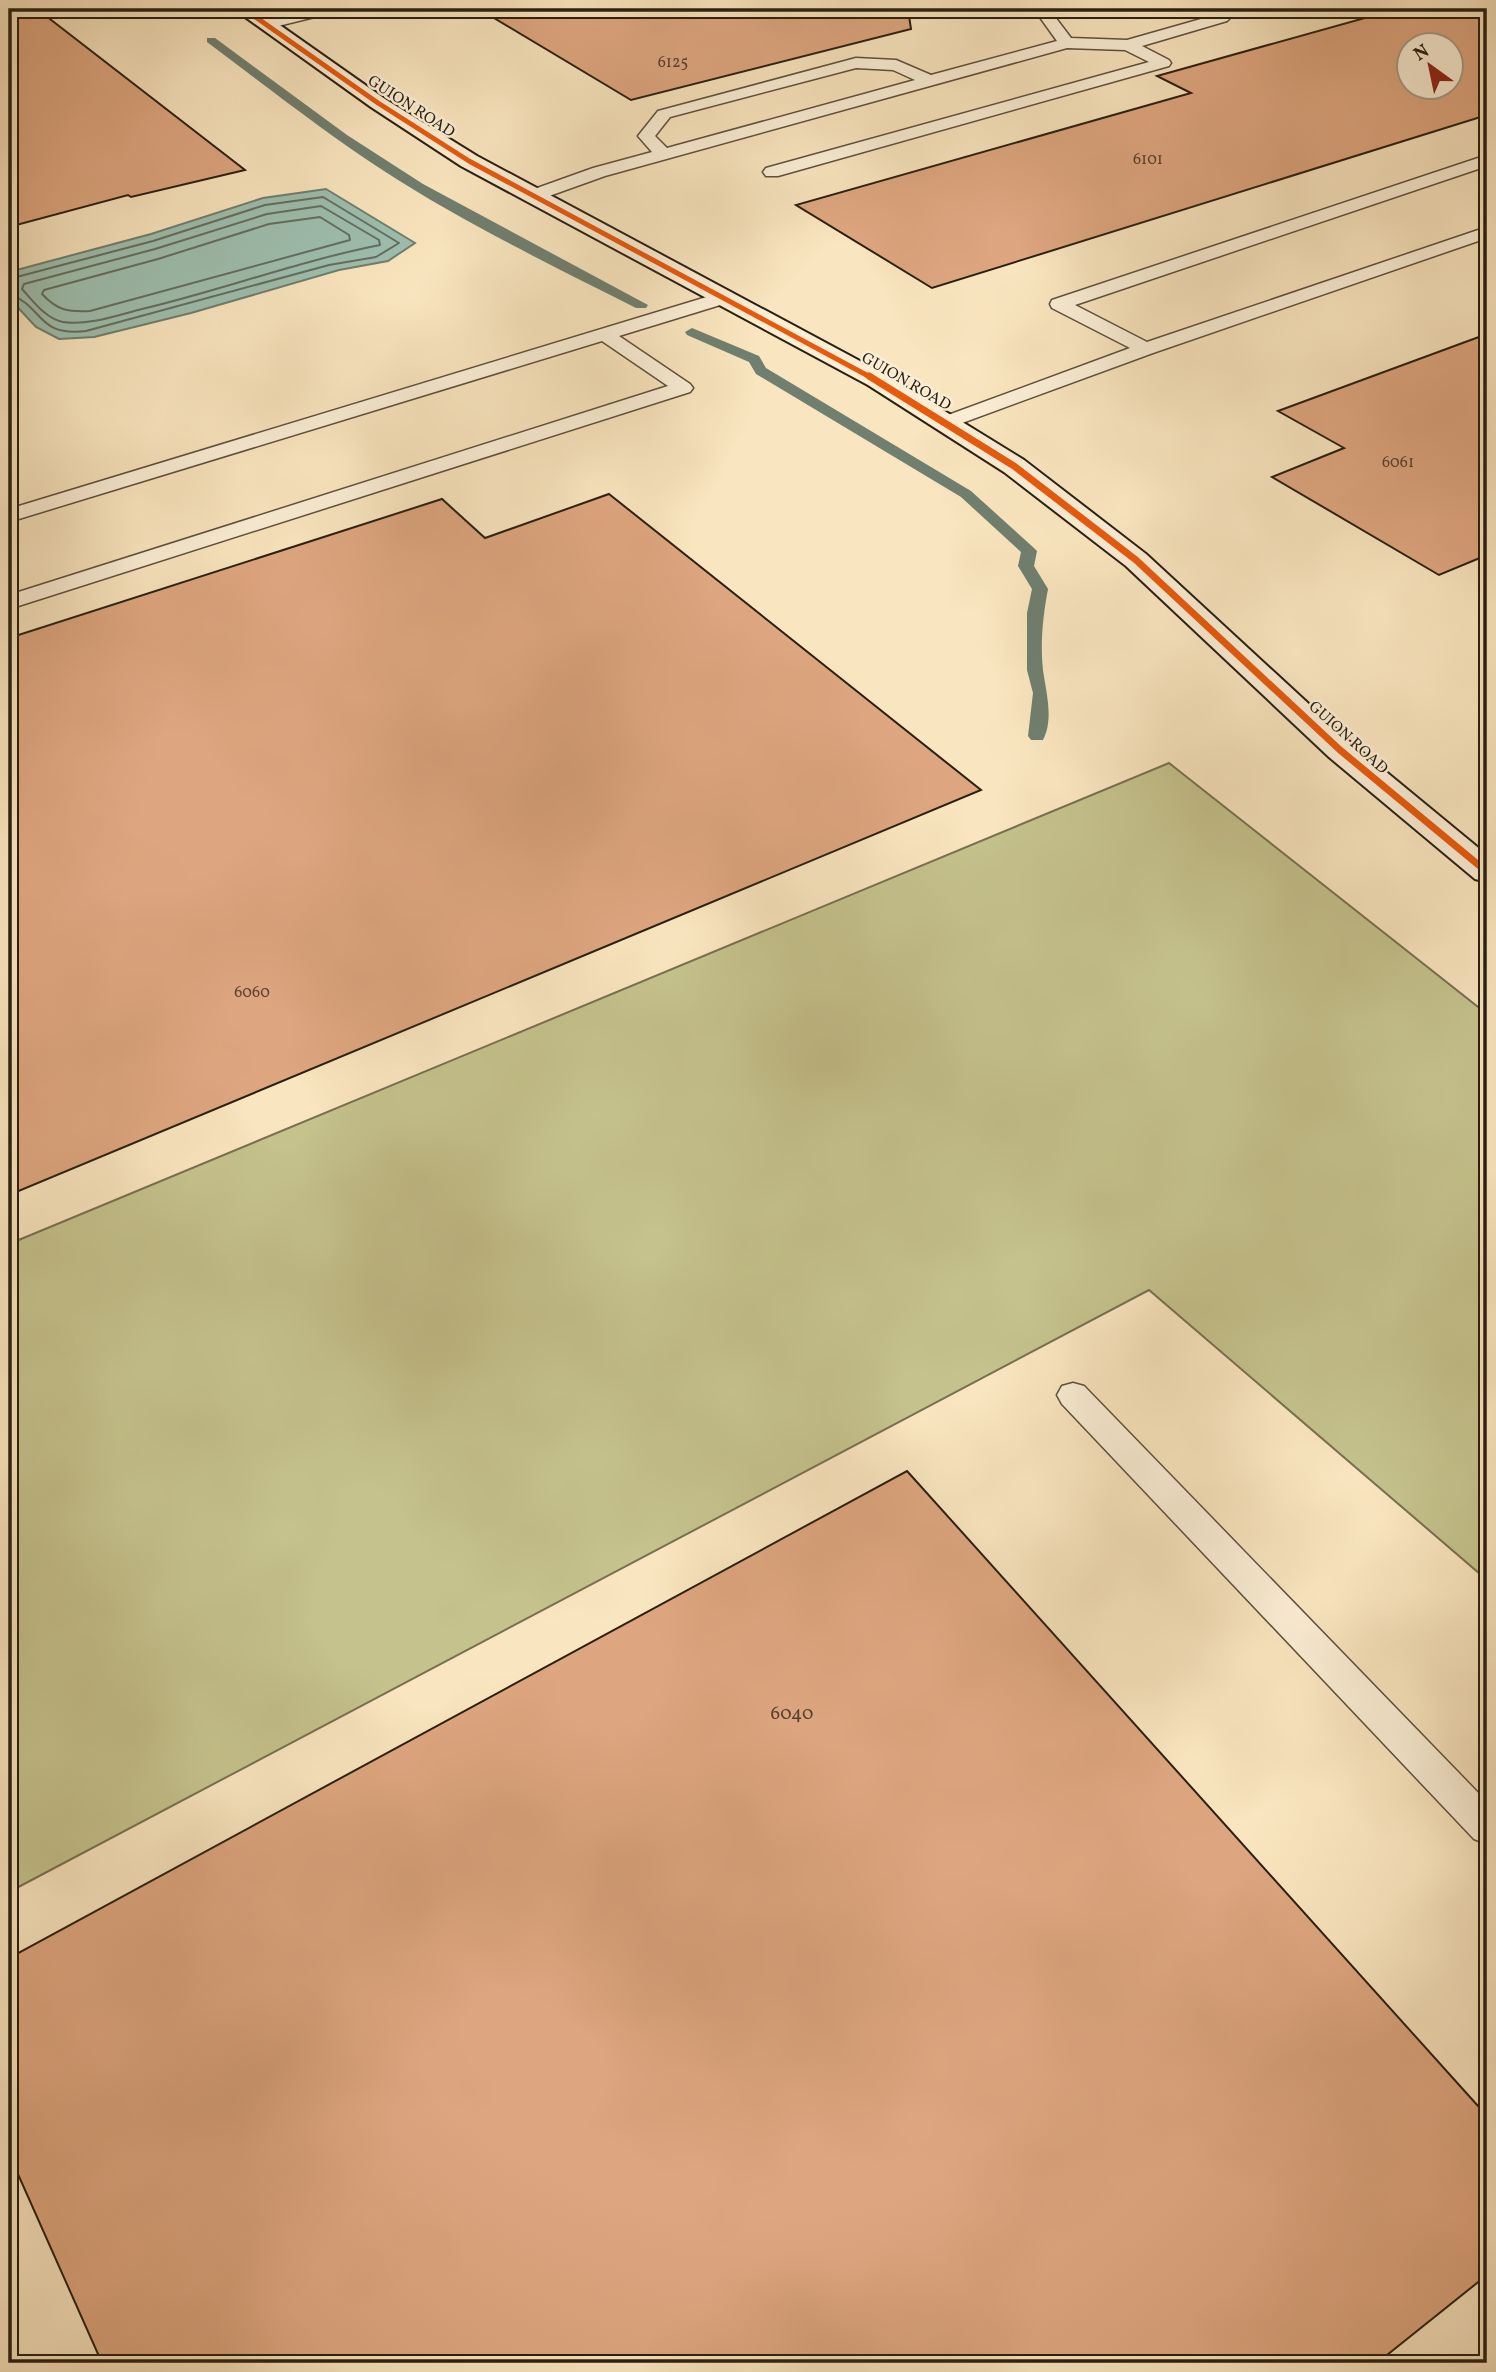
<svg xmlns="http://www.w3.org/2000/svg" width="1496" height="2372" viewBox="0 0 1496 2372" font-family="Vollkorn,serif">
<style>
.green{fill:#c5c28d;stroke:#78704f;stroke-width:2}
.water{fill:#9ebfaf;stroke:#707f70;stroke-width:2}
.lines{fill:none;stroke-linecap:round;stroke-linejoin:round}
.shore{stroke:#646f60;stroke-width:2}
.stream{fill:#707f70;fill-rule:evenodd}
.building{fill:#dea680;stroke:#2a1f11;stroke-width:2;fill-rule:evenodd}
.lane-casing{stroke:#5e503c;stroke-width:3}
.secondary-casing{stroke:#2a1f11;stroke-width:4}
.lane{fill:#fbeed5;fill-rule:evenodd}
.secondary{fill:#fbeed5;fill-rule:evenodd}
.cycleway-far2-casing{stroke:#fbeed5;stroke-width:8}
.cycleway-far1-casing{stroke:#fbeed5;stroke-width:10}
.cycleway-casing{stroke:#fbeed5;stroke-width:13}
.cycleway-far2{stroke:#e8590c;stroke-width:5}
.cycleway-far1{stroke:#e8590c;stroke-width:7}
.cycleway{stroke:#e8590c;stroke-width:9}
.labels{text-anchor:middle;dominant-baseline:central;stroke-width:5;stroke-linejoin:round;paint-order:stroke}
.number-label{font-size:16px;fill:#57412d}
.far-street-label{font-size:16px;fill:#2a1f11;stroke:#fbeed5}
.near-number-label{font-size:19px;fill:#57412d}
</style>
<rect width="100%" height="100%" fill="#f9e5bf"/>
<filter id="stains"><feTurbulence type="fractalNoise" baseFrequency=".00286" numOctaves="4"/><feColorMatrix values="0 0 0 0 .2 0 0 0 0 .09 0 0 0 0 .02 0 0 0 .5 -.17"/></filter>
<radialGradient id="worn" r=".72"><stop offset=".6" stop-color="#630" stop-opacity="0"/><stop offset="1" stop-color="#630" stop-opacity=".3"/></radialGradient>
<path class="green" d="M 1169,763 L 1487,1014 L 1487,1580 L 1149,1290 L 9,1892 L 9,1244 Z"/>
<path class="water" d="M 326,189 L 415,243 L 388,261 L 339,270 L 191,313 L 94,337 L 59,339 L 36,327 L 9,298 L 9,272 L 151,234 L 263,198 Z"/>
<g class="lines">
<g class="shore">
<path d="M 321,206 L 379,240 L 380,245 C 299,261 222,290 142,309 C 118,315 88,326 63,322 C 46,319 33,301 22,289 L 24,284 L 155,249 L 267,214 Z"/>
<path d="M 320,217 L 349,235 L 350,240 L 90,311 C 68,312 58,311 42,294 L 44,290 L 158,259 L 269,224 Z"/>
<path d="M 9,279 L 153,241 L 265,205 L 323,197 L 399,243 L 376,257 L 329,265 L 86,331 C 36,337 44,306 9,294"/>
</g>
<g class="stream">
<path d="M 207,38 L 215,38 L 347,135 L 423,184 L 648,305 L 646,308 L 636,308 C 551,265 464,223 384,171 C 323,131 266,86 207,42 Z"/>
<path d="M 692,328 L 759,356 L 766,368 L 971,491 L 1034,548 L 1037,551 L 1034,566 L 1048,589 C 1043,615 1040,644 1043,670 C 1046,692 1054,719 1043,740 L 1031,740 L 1028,736 L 1033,693 L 1027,670 L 1027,613 L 1032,589 L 1018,566 L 1021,552 L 961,497 L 756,374 L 749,362 L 687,335 L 685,332 Z"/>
</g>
</g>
<g class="building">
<path d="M 9,9 L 37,9 L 245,170 L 131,197 L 128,195 L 9,227 Z"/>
<path d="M 479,9 L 908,9 L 911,29 L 631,100 Z"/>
<path d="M 1397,9 L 1487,9 L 1487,115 L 932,288 L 796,205 L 1191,93 L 1157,76 ZM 1409,46 L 1451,46 L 1451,88 L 1409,88 Z"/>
<path d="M 1487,334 L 1487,555 L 1439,575 L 1272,477 L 1344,448 L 1278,411 Z"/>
<path d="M 609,494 L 981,790 L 9,1195 L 9,638 L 442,499 L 485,538 Z"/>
<path d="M 907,1471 L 1487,2116 L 1487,2275 L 1377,2363 L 102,2363 L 9,2154 L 9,1958 Z"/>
</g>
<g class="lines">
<g class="lane-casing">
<g id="lane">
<path d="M 312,9 L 338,9 L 335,12 L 266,29 L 258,24 L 261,21 Z"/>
<path d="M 1034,9 L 1049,9 L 1071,38 L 1127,40 L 1222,13 L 1230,18 L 1227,21 L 1142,46 L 1169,60 L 1171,63 L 1169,66 L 778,176 L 766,176 L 763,172 L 766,168 L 1149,62 L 1125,50 L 1067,48 L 605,176 L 538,200 L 532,201 L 523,196 L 526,192 L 593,168 L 652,152 L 638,136 L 658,111 L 856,58 L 896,60 L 931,75 L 1057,41 ZM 856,68 L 893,70 L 915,80 L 667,148 L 655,136 L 670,117 Z"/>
<path d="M 1260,9 L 1279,9 L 1272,13 L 1262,13 Z"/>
<path d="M 1487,155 L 1487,166 L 1075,305 L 1147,342 L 1487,227 L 1487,238 L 1153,353 L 954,426 L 940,426 L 937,422 L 940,418 L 1130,348 L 1052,308 L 1050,304 L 1052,300 Z"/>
<path d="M 723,292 L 730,294 L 732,298 L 730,302 L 619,336 L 690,384 L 693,388 L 690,392 L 9,609 L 9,595 L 668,386 L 602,341 L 9,522 L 9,509 Z"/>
<path d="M 1073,1383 L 1084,1386 L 1487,1802 L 1487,1844 L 1474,1839 L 1062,1404 L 1057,1395 L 1062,1386 Z"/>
</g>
</g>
<g class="secondary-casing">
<path id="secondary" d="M 234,9 L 257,9 L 385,99 L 477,156 L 886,375 L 1024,460 L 1146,554 L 1351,743 L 1487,855 L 1487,882 L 1475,879 L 1329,757 L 1126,566 L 1004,472 L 868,385 L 461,166 L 371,107 Z"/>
</g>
<use href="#lane" class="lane"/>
<use href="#secondary" class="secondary"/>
<g class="cycleway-far2-casing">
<path id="cycleway-far2" d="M 244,9 L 378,103 L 469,161 L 872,378"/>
</g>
<g class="cycleway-far1-casing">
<path id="cycleway-far1" d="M 869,376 L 1014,466 L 1136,560 L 1340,750 L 1487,872"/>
</g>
<g class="cycleway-casing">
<path id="cycleway" d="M 1485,870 L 1487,872"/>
</g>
<use href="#cycleway-far2" class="cycleway-far2"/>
<use href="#cycleway-far1" class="cycleway-far1"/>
<use href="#cycleway" class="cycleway"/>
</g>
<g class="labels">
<g class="number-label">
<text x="673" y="63">6125</text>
<text x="1148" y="160">6101</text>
<text x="1398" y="463">6061</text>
<text x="252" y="993">6060</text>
</g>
<g class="far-street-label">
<text transform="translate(411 107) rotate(33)">GUION ROAD</text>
<text transform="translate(906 382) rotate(30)">GUION ROAD</text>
<text transform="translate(1348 738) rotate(42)">GUION ROAD</text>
</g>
<g class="near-number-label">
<text x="792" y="1714">6040</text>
</g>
</g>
<rect width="1496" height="2372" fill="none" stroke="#f9e5bf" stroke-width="35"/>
<rect x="10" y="10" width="1475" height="2351" fill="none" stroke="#2a1f11" stroke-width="3.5"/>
<rect x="18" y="18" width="1461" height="2337" fill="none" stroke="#2a1f11" stroke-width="2"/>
<g transform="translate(1430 66) rotate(327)"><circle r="33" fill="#fbeed5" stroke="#a79b87" stroke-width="2"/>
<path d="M0-5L12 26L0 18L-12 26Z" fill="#8f2418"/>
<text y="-10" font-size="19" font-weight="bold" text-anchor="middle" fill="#2a1f11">N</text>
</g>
<rect width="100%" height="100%" filter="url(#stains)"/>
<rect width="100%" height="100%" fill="url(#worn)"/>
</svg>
